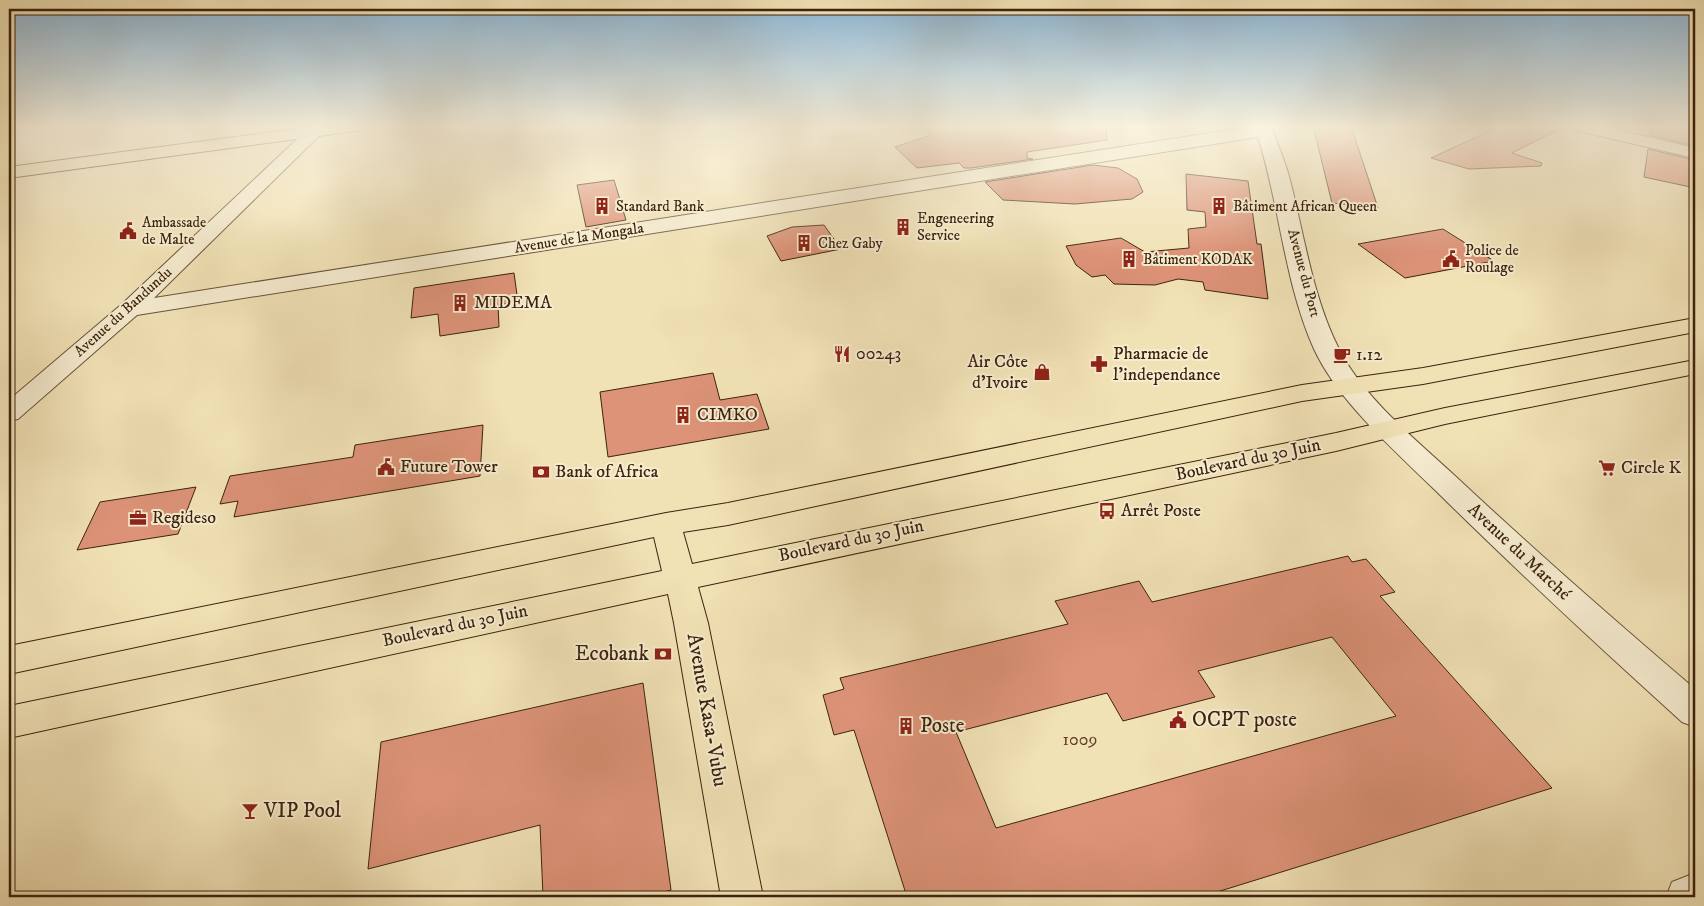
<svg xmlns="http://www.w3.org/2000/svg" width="1704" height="906" viewBox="0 0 1704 906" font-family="'IM FELL DW Pica',serif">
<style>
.building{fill:#dd9378;stroke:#3c230e;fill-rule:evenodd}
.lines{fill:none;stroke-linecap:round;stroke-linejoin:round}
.minor-casing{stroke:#695338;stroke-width:2}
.major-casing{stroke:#3c230e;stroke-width:2}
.minor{fill:#f6ecd0;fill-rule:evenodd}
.major{fill:#f1e2b6;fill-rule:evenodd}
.labels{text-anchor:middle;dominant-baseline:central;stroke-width:4;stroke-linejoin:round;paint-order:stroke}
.far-poi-label{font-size:15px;fill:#3c230e;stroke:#f6ecd0;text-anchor:start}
.far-street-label{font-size:15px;fill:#3c230e;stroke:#f6ecd0}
.poi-label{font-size:18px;fill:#3c230e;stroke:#f6ecd0;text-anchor:start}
.street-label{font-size:18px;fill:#3c230e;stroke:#f6ecd0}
.near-number-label{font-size:18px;fill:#643f28}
.near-poi-label{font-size:21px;fill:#3c230e;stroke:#f6ecd0;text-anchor:start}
.near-street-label{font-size:21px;fill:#3c230e;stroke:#f6ecd0}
</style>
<rect width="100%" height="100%" fill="#f1e2b6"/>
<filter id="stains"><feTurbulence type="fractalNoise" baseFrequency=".004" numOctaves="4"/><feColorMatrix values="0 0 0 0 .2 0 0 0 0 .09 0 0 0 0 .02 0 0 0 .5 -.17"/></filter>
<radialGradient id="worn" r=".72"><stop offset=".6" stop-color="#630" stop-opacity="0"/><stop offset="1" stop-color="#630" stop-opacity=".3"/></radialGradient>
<g class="building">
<path d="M 922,126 L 1106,126 L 1107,140 L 1027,152 L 1027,158 L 1033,159 L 971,168 L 964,168 L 959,163 L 917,168 L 895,147 L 931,135 Z"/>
<path d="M 1313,126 L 1351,126 L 1378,208 L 1332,203 Z"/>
<path d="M 1500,126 L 1566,126 L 1512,153 L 1542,163 L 1541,166 L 1469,169 L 1431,158 Z"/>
<path d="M 1651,126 L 1695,126 L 1695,146 L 1649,135 Z"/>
<path d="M 1648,149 L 1695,160 L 1695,188 L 1644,177 Z"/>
<path d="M 1093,165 L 1118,168 L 1137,179 L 1143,192 L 1132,199 L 1075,204 L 1003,200 L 985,182 Z"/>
<path d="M 1186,174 L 1248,181 L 1257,244 L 1261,244 L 1268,299 L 1205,290 L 1203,282 L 1178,279 L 1155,285 L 1114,284 L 1105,275 L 1092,277 L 1076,265 L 1066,246 L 1121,238 L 1145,252 L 1189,248 L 1188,229 L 1206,227 L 1205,212 L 1187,210 Z"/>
<path d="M 614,180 L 626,220 L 586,227 L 577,185 Z"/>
<path d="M 824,225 L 841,249 L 781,261 L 767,236 L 792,227 Z"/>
<path d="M 1443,229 L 1494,261 L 1405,278 L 1358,244 Z"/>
<path d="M 514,273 L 518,302 L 498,305 L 499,327 L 440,336 L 438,314 L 411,318 L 414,288 Z"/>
<path d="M 713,373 L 720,400 L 757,394 L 769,429 L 608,457 L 600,392 Z"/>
<path d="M 483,425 L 480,476 L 234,517 L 238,501 L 220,504 L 230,476 L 353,457 L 355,445 Z"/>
<path d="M 196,487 L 178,534 L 77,550 L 100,502 Z"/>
<path d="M 1348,556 L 1352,562 L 1366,559 L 1395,592 L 1380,596 L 1552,788 L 1201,897 L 907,897 L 854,730 L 834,735 L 823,695 L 844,689 L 840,678 L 1068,624 L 1055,601 L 1139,581 L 1152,602 ZM 1332,637 L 1396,716 L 996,828 L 956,732 L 1107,693 L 1123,721 L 1215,697 L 1198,671 Z"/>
<path d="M 643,683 L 671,890 L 645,897 L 543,897 L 540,825 L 368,869 L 381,742 Z"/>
</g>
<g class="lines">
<g class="minor-casing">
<g id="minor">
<path d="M 311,126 L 329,126 L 154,298 L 1255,126 L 1271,126 C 1277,142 1284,159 1289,176 C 1304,233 1312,296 1339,349 C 1363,397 1414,438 1453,474 C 1532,548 1613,619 1695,689 L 1695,727 L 1682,722 C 1598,646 1515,569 1434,489 C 1393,449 1338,401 1314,349 C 1284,282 1280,206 1258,137 L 137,315 L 18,419 L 9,421 L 9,400 L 122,304 Z"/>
<path d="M 1572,126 L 1601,126 L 1695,148 L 1695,158 L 1574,130 Z"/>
<path d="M 1695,873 L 1695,897 L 1666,897 L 1672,882 Z"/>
</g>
</g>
<g class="major-casing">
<g id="major">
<path d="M 319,126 L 364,126 L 362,130 L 356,131 L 9,178 L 9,167 Z"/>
<path d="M 1695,318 L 1695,332 L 1423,384 L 1302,401 L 728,525 L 683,532 L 692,564 L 1336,433 L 1445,408 L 1695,360 L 1695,374 L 1445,424 L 1336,451 L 698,587 L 708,623 L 763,897 L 721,897 L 674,623 L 668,594 L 9,738 L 9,706 L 662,571 L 654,537 L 9,674 L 9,646 L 666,513 L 728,503 L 1302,385 L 1423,368 Z"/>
</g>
</g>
<use href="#minor" class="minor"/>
<use href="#major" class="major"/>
</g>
<linearGradient id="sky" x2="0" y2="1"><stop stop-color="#8bb6d6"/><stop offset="0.5" stop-color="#f9f2de"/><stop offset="1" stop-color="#f9f2de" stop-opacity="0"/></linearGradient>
<rect width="1704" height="253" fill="url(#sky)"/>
<defs>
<g id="building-bare" transform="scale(1.35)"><path d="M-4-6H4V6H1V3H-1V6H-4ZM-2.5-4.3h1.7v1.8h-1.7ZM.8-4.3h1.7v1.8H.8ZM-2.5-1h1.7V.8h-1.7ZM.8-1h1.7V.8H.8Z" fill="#8f2418" stroke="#f6ecd0" stroke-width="2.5" paint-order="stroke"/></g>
<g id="civic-bare" transform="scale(1.35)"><path d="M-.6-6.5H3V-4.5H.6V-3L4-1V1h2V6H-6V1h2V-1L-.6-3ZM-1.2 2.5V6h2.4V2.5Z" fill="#8f2418" stroke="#f6ecd0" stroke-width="2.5" paint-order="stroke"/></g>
<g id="restaurant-bare" transform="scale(1.35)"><path d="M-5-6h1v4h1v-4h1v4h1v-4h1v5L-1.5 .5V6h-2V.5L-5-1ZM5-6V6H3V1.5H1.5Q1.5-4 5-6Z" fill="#8f2418" stroke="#f6ecd0" stroke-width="2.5" paint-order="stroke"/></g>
<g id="cafe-bare" transform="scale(1.35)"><path d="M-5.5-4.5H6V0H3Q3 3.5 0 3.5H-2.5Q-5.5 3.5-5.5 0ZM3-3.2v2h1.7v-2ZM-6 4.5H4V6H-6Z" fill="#8f2418" stroke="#f6ecd0" stroke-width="2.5" paint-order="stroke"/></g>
<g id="pharmacy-bare" transform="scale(1.35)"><path d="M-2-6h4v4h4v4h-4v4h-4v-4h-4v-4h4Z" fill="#8f2418" stroke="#f6ecd0" stroke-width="2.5" paint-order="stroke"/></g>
<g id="shop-bare" transform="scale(1.35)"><path d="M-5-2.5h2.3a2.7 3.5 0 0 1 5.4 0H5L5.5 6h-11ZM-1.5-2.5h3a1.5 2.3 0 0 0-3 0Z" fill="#8f2418" stroke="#f6ecd0" stroke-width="2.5" paint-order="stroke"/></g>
<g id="supermarket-bare" transform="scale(1.35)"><path d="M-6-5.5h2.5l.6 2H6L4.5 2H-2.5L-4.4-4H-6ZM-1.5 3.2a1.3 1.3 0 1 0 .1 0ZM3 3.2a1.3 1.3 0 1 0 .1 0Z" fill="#8f2418" stroke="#f6ecd0" stroke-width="2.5" paint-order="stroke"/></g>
<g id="bank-bare" transform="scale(1.35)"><path d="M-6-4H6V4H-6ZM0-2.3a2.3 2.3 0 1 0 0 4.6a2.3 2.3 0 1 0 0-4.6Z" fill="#8f2418" stroke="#f6ecd0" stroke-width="2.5" paint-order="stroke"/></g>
<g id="bus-bare" transform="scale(1.35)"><path d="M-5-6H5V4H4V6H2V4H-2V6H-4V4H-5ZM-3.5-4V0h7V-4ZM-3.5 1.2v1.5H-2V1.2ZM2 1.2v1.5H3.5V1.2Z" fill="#8f2418" stroke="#f6ecd0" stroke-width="2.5" paint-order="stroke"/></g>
<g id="office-bare" transform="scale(1.35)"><path d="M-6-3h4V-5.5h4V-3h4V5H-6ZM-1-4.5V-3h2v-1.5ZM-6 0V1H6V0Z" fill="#8f2418" stroke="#f6ecd0" stroke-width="2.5" paint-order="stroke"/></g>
<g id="bar-bare" transform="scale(1.35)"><path d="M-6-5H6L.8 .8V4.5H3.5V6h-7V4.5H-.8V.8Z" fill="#8f2418" stroke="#f6ecd0" stroke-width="2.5" paint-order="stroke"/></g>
</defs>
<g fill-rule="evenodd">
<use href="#building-bare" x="602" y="206"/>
<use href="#building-bare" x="1219" y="206"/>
<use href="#building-bare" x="903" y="227"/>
<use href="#civic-bare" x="128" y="231"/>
<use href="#building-bare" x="804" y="243"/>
<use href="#building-bare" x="1129" y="259"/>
<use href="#civic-bare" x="1451" y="259"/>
<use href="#building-bare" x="460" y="303"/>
<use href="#restaurant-bare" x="842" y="354"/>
<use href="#cafe-bare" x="1342" y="355"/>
<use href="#pharmacy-bare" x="1099" y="364"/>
<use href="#shop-bare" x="1042" y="372"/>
<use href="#building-bare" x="683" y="415"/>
<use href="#civic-bare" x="386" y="467"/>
<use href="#supermarket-bare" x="1607" y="468"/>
<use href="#bank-bare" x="541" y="472"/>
<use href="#bus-bare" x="1107" y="511"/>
<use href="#office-bare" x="138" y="518"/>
<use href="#bank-bare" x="663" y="654"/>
<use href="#civic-bare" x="1178" y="720"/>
<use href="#building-bare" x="906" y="726"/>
<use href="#bar-bare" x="250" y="811"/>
</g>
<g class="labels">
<g class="far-poi-label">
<text x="616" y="206">Standard Bank</text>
<text x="1233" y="206">Bâtiment African Queen</text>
<text x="917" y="218">Engeneering<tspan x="917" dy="17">Service</tspan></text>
<text x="142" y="222">Ambassade<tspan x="142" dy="17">de Malte</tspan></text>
<text x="818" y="243">Chez Gaby</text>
<text x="1465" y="250">Police de<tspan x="1465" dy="17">Roulage</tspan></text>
<text x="1143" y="259">Bâtiment KODAK</text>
</g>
<g class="far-street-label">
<text transform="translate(579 238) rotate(-9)">Avenue de la Mongala</text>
<text transform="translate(1304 273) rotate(75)">Avenue du Port</text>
<text transform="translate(123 312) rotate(-42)">Avenue du Bandundu</text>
</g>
<g class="poi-label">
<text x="474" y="303">MIDEMA</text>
<text x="856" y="354">00243</text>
<text x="1113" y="354">Pharmacie de<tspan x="1113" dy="21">l'independance</tspan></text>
<text x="1356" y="355">1.12</text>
<text x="1028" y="362" text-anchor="end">Air Côte<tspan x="1028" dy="21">d'Ivoire</tspan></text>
<text x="697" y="415">CIMKO</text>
<text x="400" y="467">Future Tower</text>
<text x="1621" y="468">Circle K</text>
<text x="555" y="472">Bank of Africa</text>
<text x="1121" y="511">Arrêt Poste</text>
<text x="152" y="518">Regideso</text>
</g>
<g class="street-label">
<text transform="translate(1248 460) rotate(-12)">Boulevard du 30 Juin</text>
<text transform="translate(851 541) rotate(-12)">Boulevard du 30 Juin</text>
<text transform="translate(1519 552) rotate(43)">Avenue du Marché</text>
<text transform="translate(455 626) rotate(-12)">Boulevard du 30 Juin</text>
</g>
<g class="near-number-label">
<text x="1080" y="740">1009</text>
</g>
<g class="near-poi-label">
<text x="649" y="654" text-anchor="end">Ecobank</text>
<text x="1192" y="720">OCPT poste</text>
<text x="920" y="726">Poste</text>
<text x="264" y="811">VIP Pool</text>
</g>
<g class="near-street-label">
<text transform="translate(707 710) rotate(80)">Avenue Kasa-Vubu</text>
</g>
</g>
<rect width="1704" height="906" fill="none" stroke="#f1e2b6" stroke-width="30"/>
<rect x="10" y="10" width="1684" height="886" fill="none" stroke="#3c230e" stroke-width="2.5"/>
<rect x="15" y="15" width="1674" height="876" fill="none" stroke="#3c230e"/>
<rect width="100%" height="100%" filter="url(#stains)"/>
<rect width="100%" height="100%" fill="url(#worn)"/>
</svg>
